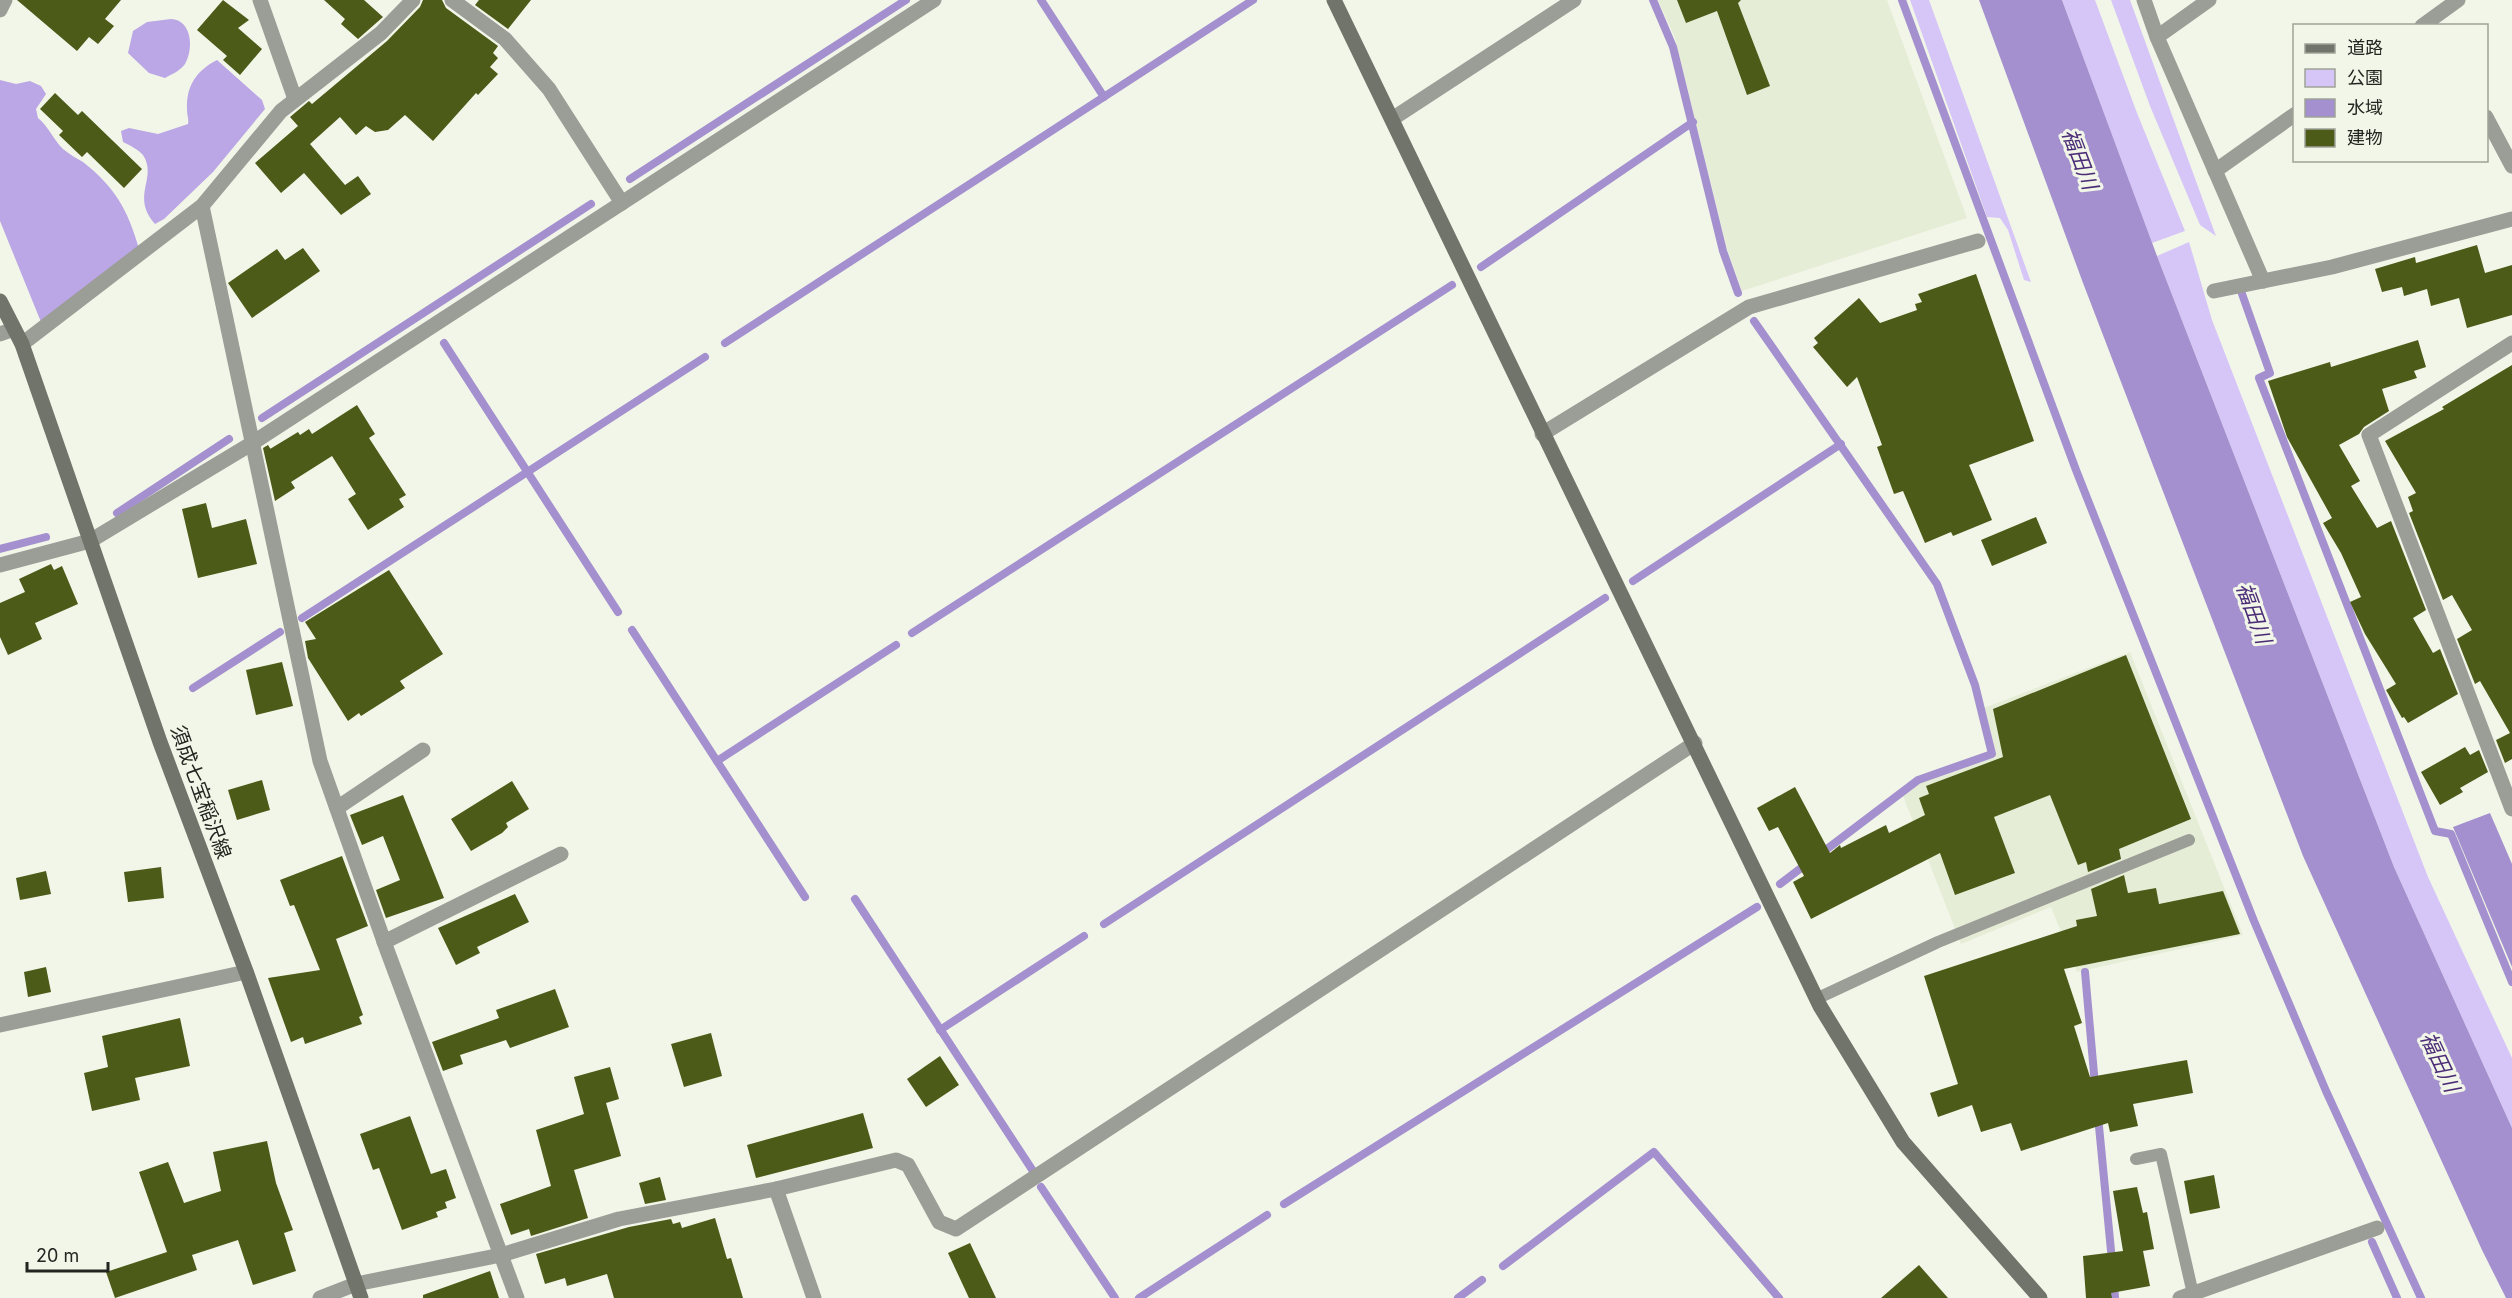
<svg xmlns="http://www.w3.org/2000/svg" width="2512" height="1298" viewBox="0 0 2512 1298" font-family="Inter,'Noto Sans JP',sans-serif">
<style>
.built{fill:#e6edd7}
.green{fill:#d6c6f8}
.forest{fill:#bba6e6}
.water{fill:#a490ce}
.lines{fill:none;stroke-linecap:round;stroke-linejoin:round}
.stream{stroke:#a490ce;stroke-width:8}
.building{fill:#4c5b18}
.lane{stroke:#9b9d97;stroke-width:12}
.street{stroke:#9b9d97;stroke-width:15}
.secondary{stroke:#71746b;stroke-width:15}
.labels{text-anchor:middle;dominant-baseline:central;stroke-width:6;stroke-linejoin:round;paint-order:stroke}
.street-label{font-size:20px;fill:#232520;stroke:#f2f6e8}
.water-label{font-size:21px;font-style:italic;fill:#4b2d77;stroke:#f2f6e8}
</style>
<rect width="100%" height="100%" fill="#f2f6e8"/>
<g class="built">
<path d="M 1658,0 L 1887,0 L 1967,218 L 1742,291 L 1727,249 L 1675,38 Z"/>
<path d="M 2130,652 L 2243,935 L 2077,972 L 2051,907 L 1961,944 L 1903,796 L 1920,783 L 1995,757 L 1984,708 Z"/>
</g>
<g class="green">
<path d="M 1910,0 L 1929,0 L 2031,282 L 2024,280 L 2008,230 L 2000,218 L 1987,217 Z"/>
<path d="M 2062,0 L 2095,0 L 2137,113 L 2185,231 L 2152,243 Z"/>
<path d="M 2111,0 L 2130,0 L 2216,236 L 2200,225 L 2150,106 Z"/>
<path d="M 2189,242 L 2212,320 L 2428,877 L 2512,1058 L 2512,1128 L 2394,867 L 2157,256 Z"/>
</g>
<g class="forest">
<path d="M 171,19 C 192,20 194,49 185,64 C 180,71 172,74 165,78 L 149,73 L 128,53 L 133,31 L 147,22 Z"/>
<path d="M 217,60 L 262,100 L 265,109 L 213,172 L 164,219 L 155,224 C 130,196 158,178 143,155 C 139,150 129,145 123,142 L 121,131 L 129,128 L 158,134 L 188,124 C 189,119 187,115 187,110 C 186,86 196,71 217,60 Z"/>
<path d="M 0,80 L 16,84 L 30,81 L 41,86 L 46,94 L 36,109 L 38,118 C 49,127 53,139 63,149 C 69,154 76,158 83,162 C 115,187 128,210 139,249 L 41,322 L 0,221 Z"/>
</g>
<g class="water">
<path d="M 1979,0 L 2062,0 L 2157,256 L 2394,867 L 2512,1128 L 2512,1298 L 2506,1298 L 2482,1250 L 2303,856 L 2083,283 Z"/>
<path d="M 2490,813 L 2512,864 L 2512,967 L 2453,827 Z"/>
</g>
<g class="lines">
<g class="stream">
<path d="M 1041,0 L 1104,97"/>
<path d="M 1653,0 L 1673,47 L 1723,251 L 1738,293"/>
<path d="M 1902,0 L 2076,470 L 2254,921 L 2326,1091 L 2421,1298"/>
<path d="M 630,179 L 906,0"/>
<path d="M 1481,267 L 1693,122"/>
<path d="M 2241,291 L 2270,373 L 2259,378 L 2435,831 L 2451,834 L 2512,982"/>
<path d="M 1754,321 L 1937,584 L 1975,685 L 1992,754 L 1918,780 L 1819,855"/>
<path d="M 444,343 L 618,612"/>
<path d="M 725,343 L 1253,0"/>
<path d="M 262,418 L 591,204"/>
<path d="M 117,513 L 229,439"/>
<path d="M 0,549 L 46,537"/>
<path d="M 1633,581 L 1841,444"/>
<path d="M 302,618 L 705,357"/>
<path d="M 632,630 L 805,897"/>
<path d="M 912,633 L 1452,285"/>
<path d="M 193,688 L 280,632"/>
<path d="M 717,761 L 896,645"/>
<path d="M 1780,884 L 1809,862"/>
<path d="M 855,899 L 1033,1171"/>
<path d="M 1104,924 L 1605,598"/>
<path d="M 2085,972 L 2095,1085"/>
<path d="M 940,1030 L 1084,936"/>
<path d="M 2098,1116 L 2112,1261"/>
<path d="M 1041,1187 L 1115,1298"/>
<path d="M 1284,1204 L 1757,907"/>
<path d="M 2372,1242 L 2397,1298"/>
<path d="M 1503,1266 L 1654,1152 L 1779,1298"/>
<path d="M 2114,1283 L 2115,1298"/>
<path d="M 1139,1298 L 1267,1215"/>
<path d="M 1458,1298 L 1482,1280"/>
</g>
</g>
<g class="building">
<path d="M 17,0 L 121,0 L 105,19 L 114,26 L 98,44 L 89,37 L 77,51 Z"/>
<path d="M 223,0 L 249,20 L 238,28 L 262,49 L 240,75 L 223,60 L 227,56 L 197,30 Z"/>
<path d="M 324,0 L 364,0 L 383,17 L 358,39 L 341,24 L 345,19 Z"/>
<path d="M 423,0 L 442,0 L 446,8 L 498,46 L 493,53 L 498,58 L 490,67 L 498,74 L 478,95 L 476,93 L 433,141 L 405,115 L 388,130 L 375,132 L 366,126 L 356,135 L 340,117 L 310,144 L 345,185 L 358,176 L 371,194 L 341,215 L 304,173 L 281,193 L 255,163 L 298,126 L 290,117 L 309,101 L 312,104 L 387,41 L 420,7 Z"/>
<path d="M 479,0 L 531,0 L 508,29 L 475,5 Z"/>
<path d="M 1677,0 L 1741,0 L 1738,3 L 1770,86 L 1747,95 L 1717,11 L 1686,23 Z"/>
<path d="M 55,93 L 78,115 L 82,111 L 142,169 L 124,188 L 87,152 L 82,157 L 59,135 L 63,131 L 40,109 Z"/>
<path d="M 2477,245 L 2485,273 L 2512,265 L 2512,315 L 2467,328 L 2459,298 L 2431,306 L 2427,289 L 2404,296 L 2402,287 L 2382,292 L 2375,269 L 2415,257 L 2416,263 Z"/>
<path d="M 303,248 L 320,271 L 252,318 L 228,283 L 277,249 L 285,260 Z"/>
<path d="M 1976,274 L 2034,441 L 1969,465 L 1992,520 L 1953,536 L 1951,532 L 1925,543 L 1903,491 L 1894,494 L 1877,447 L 1882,445 L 1857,377 L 1847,387 L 1813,347 L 1818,343 L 1814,338 L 1859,298 L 1880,323 L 1917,310 L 1915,304 L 1922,302 L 1918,294 Z"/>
<path d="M 2418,340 L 2426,367 L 2414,371 L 2417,378 L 2382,389 L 2389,411 L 2364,427 L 2359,434 L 2339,445 L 2360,481 L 2351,486 L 2377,528 L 2391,521 L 2426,610 L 2413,618 L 2433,653 L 2440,649 L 2458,694 L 2408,723 L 2404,717 L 2402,718 L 2386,690 L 2396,684 L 2365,634 L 2350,602 L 2361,597 L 2341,553 L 2323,523 L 2332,518 L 2287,437 L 2268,381 L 2330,362 L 2331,367 Z"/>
<path d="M 2512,365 L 2512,759 L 2505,763 L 2496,740 L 2510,733 L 2480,681 L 2475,684 L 2457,639 L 2472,630 L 2452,595 L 2443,600 L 2409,513 L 2413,511 L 2408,497 L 2416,493 L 2385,441 L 2444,409 L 2442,407 Z"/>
<path d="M 357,405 L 375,434 L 369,438 L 406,495 L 399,499 L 404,507 L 368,530 L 348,499 L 356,494 L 332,456 L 291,482 L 295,488 L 275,501 L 263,448 L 268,445 L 275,456 L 270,449 L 298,432 L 300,435 L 309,429 L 312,434 Z"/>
<path d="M 206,503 L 212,528 L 246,519 L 257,564 L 198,578 L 182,509 Z"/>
<path d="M 2036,517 L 2047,543 L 1992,566 L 1981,540 Z"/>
<path d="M 51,564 L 54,570 L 62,566 L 78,604 L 35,623 L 42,639 L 8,655 L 0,637 L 0,603 L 25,592 L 19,579 Z"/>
<path d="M 389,570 L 443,654 L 400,681 L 405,688 L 361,716 L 359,713 L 348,721 L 308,658 L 305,641 L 316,639 L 305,622 Z"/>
<path d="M 2126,655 L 2191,819 L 2119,849 L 2121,859 L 2088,872 L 2086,862 L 2078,865 L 2050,795 L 1994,817 L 2015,873 L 1955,895 L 1940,853 L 1811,919 L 1793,882 L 1804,876 L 1778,827 L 1769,831 L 1757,808 L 1795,787 L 1830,853 L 1840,845 L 1841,848 L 1886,825 L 1889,833 L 1925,815 L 1919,798 L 1929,794 L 1926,786 L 2003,757 L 1993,709 Z"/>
<path d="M 282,662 L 293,706 L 256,715 L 246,670 Z"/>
<path d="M 2465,747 L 2470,755 L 2479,750 L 2488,772 L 2460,788 L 2463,792 L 2440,805 L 2421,772 Z"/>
<path d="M 262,780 L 270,810 L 237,820 L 228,790 Z"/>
<path d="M 512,781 L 529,809 L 506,823 L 508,827 L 502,833 L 471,851 L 451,819 Z"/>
<path d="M 403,795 L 444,898 L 386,918 L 376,890 L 400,880 L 383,836 L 362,845 L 350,815 Z"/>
<path d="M 342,856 L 368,926 L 336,939 L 363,1015 L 359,1017 L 362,1024 L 305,1044 L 303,1037 L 291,1042 L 268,978 L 320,970 L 294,905 L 290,906 L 280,880 Z"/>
<path d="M 161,867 L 164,898 L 128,902 L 124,872 Z"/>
<path d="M 46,871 L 51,894 L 20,900 L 16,878 Z"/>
<path d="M 2124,875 L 2128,893 L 2156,888 L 2159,904 L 2223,891 L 2240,934 L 2064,969 L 2082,1023 L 2074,1026 L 2090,1077 L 2187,1060 L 2193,1093 L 2133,1104 L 2138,1126 L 2110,1132 L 2108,1123 L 2021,1151 L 2011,1123 L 1981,1132 L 1972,1105 L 1938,1117 L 1930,1093 L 1958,1084 L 1924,976 L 2077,926 L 2076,920 L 2097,916 L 2091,889 Z"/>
<path d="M 515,894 L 529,922 L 477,947 L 480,953 L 456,965 L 438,928 Z"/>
<path d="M 46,967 L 51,992 L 28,997 L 24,972 Z"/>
<path d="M 555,989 L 569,1027 L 510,1048 L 506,1040 L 460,1055 L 463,1064 L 443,1071 L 432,1042 L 499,1018 L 496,1010 Z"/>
<path d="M 180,1018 L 190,1066 L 135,1078 L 140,1100 L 92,1111 L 84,1073 L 108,1067 L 102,1036 Z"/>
<path d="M 711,1033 L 722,1076 L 684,1087 L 671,1044 Z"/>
<path d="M 940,1056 L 959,1085 L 926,1107 L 907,1079 Z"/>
<path d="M 610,1067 L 619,1099 L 606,1103 L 621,1156 L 574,1170 L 588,1218 L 531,1236 L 529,1229 L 511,1235 L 500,1204 L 551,1186 L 536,1130 L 584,1114 L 574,1077 Z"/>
<path d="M 863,1113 L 873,1148 L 756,1178 L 747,1145 Z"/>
<path d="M 410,1116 L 431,1174 L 446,1169 L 456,1198 L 445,1202 L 447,1208 L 436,1212 L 438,1217 L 402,1230 L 379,1168 L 373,1170 L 360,1134 Z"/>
<path d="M 267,1141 L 276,1183 L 293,1230 L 284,1233 L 296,1271 L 253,1285 L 238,1240 L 192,1255 L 197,1270 L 115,1298 L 106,1272 L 167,1252 L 139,1172 L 168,1162 L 184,1203 L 221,1191 L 213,1152 Z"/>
<path d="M 2214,1175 L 2220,1208 L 2190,1214 L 2184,1181 Z"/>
<path d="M 660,1177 L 666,1200 L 645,1204 L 639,1183 Z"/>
<path d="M 2137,1187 L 2143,1213 L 2147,1212 L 2154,1249 L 2143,1251 L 2150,1286 L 2111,1293 L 2112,1298 L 2086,1298 L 2083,1256 L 2123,1251 L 2113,1191 Z"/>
<path d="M 715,1218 L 727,1259 L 731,1258 L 743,1298 L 614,1298 L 607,1274 L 567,1286 L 565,1278 L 545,1284 L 536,1254 L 629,1227 L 671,1219 L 673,1224 L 680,1222 L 682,1228 Z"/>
<path d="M 970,1243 L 996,1298 L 969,1298 L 948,1253 Z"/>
<path d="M 1919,1265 L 1948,1298 L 1881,1298 Z"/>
<path d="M 490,1271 L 499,1298 L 423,1298 L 423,1295 Z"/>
</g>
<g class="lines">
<g class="lane">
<path d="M 1816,999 L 1938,942 L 2189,840"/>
<path d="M 2136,1159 L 2161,1154 L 2193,1294"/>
</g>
<g class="street">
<path d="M 260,0 L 295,99"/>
<path d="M 452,0 L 505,39 L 549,89 L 622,203"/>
<path d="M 2144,0 L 2157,37 L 2263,281"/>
<path d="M 0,10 L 5,0"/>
<path d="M 2422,26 L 2458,0"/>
<path d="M 2157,37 L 2209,0"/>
<path d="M 2486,117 L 2512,166"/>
<path d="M 1392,119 L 1574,0"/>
<path d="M 2215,171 L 2294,115"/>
<path d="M 202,206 L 320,761 L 387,950 L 517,1298"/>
<path d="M 2214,291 L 2332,267 L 2512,219"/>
<path d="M 0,334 L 14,329"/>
<path d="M 2512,343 L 2369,435 L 2512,809"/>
<path d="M 22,344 L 202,206 L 281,111 L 381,33 L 413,0"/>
<path d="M 1542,434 L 1749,307 L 1978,241"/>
<path d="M 0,565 L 90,541 L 251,444 L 934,0"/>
<path d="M 337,808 L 423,750"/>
<path d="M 384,942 L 561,854"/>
<path d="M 0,1025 L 246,972"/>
<path d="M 776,1189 L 814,1298"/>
<path d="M 320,1298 L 356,1284 L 501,1255 L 619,1219 L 776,1189 L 896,1160 L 908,1165 L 939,1222 L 956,1229 L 1695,743"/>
<path d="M 2180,1298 L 2377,1228"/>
</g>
<g class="secondary">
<path d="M 1334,0 L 1820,1006 L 1903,1142 L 2040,1298"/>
<path d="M 0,301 L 22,344 L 160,742 L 247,974 L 361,1298"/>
</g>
</g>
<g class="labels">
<g class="street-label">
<text transform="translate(201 792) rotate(70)">須成七宝稲沢線</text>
</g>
<g class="water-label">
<text transform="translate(2080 159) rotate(69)">福田川</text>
<text transform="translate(2254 613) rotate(70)">福田川</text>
<text transform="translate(2440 1062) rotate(65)">福田川</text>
</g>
</g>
<rect x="2293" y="24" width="195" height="138" fill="#f2f6e8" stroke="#9fa298" stroke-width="1.5"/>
<rect x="2305" y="44" width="30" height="9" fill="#71746b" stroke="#9fa298" stroke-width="1.5"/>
<text x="2347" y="54" font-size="18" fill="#232520">道路</text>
<rect x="2305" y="69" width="30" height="18" fill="#d6c6f8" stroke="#9fa298" stroke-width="1.5"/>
<text x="2347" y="84" font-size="18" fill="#232520">公園</text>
<rect x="2305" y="99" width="30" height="18" fill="#a490ce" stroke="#9fa298" stroke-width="1.5"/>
<text x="2347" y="114" font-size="18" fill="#232520">水域</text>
<rect x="2305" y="129" width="30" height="18" fill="#4c5b18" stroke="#9fa298" stroke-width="1.5"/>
<text x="2347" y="144" font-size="18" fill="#232520">建物</text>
<path d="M27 1262v9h81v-9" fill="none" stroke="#232520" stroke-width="3"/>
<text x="36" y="1262" font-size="18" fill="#232520" stroke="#f2f6e8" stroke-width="4.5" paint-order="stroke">20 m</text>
</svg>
